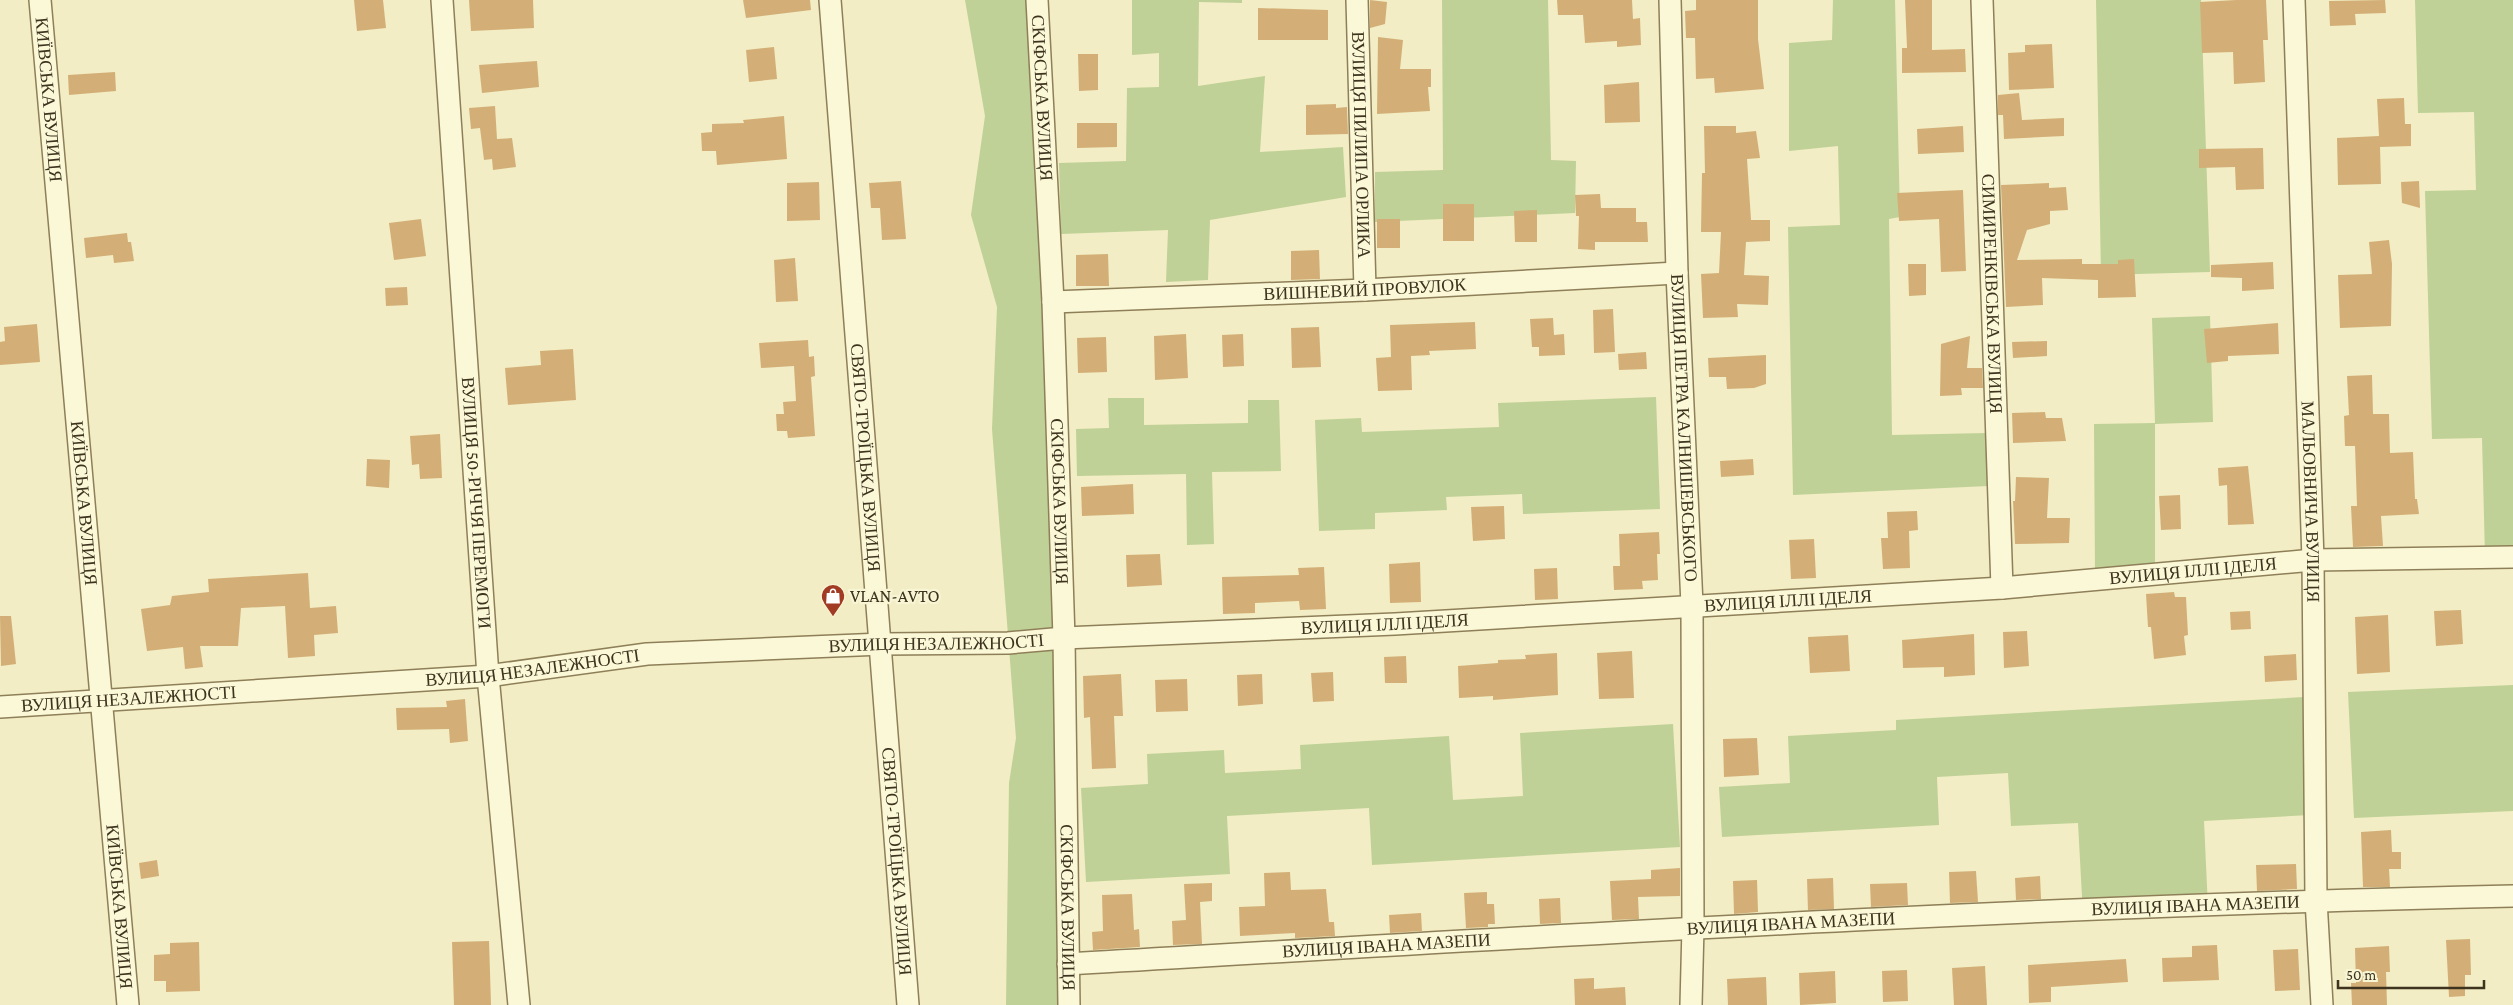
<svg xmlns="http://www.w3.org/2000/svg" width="2513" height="1005" viewBox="0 0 2513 1005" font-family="'Crimson Pro',serif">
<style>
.green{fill:#bfd197}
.building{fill:#d3af77}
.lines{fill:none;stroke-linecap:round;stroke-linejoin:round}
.street-casing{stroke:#8e7f58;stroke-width:24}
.street{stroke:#fbf8d8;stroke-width:21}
.labels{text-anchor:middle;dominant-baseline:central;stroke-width:4.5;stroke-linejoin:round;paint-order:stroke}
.street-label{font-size:18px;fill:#3d331e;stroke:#f8f5d4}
.poi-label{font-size:18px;fill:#3d331e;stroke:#f8f5d4;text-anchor:start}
</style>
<rect width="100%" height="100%" fill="#f2edc4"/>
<g class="green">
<path d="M 965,0 L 1037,0 L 1069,1005 L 1006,1005 L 1009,783 L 1016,738 L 992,429 L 997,307 L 971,215 L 985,116 Z"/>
<path d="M 1132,0 L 1242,0 L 1242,3 L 1199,2 L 1198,86 L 1265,76 L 1260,152 L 1343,147 L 1346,197 L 1210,220 L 1208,280 L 1166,282 L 1168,230 L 1061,234 L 1059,163 L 1126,161 L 1127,88 L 1159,87 L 1159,53 L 1132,55 Z"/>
<path d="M 1442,0 L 1548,0 L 1551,160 L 1576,161 L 1575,213 L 1375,222 L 1375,172 L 1443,170 Z"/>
<path d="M 1833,0 L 1895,0 L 1900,217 L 1889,219 L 1892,435 L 1987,433 L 1988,486 L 1793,495 L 1788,227 L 1840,225 L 1838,146 L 1789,151 L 1789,43 L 1832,40 Z"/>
<path d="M 2096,0 L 2201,0 L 2210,272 L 2101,275 Z"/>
<path d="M 2415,0 L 2513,0 L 2513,555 L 2485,556 L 2482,438 L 2432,439 L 2425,191 L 2476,190 L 2474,112 L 2418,113 Z"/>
<path d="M 2210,316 L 2213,422 L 2155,424 L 2155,572 L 2095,573 L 2094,424 L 2155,423 L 2152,318 Z"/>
<path d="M 1656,397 L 1660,509 L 1523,514 L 1522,494 L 1446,497 L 1447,510 L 1375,513 L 1375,529 L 1319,531 L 1315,420 L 1361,418 L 1362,432 L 1499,427 L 1498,403 Z"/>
<path d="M 1108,398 L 1144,398 L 1144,425 L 1248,423 L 1248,400 L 1279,400 L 1281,471 L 1212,472 L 1214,544 L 1187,545 L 1186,474 L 1077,476 L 1076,429 L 1109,428 Z"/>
<path d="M 2513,685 L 2513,811 L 2354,818 L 2348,692 Z"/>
<path d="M 2304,697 L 2310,815 L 2204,821 L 2208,908 L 2083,915 L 2078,823 L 2011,826 L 2008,773 L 1937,777 L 1939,825 L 1722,837 L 1719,787 L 1790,783 L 1788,736 L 1896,730 L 1896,720 Z"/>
<path d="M 1673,724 L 1680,847 L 1372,865 L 1369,808 L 1227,816 L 1230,874 L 1086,882 L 1081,788 L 1148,784 L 1147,754 L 1224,750 L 1225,773 L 1301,769 L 1300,745 L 1449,736 L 1453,800 L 1523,796 L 1520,733 Z"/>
</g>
<g class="building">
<path d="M 354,0 L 383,0 L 386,28 L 357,31 Z"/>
<path d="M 469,0 L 533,0 L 534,28 L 471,31 Z"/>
<path d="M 743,0 L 810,0 L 811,10 L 746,18 Z"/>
<path d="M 1370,0 L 1387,2 L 1385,24 L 1370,28 Z"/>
<path d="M 1557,0 L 1632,0 L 1633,19 L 1640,18 L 1641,45 L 1617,47 L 1617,41 L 1585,43 L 1583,15 L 1558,15 Z"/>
<path d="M 1696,0 L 1758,0 L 1758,39 L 1764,89 L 1715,93 L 1714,78 L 1696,79 L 1695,38 L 1686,38 L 1685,11 L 1696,10 Z"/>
<path d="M 1905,0 L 1932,0 L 1932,50 L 1965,49 L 1966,72 L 1902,73 L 1902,48 L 1907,48 Z"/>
<path d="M 2236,0 L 2266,0 L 2268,40 L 2263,40 L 2265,82 L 2234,84 L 2233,52 L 2202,53 L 2200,2 Z"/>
<path d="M 2385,0 L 2386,13 L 2355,14 L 2356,25 L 2330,26 L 2329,1 Z"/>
<path d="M 1258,8 L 1328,10 L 1328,40 L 1258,40 Z"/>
<path d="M 1378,37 L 1403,40 L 1400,69 L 1431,69 L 1431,87 L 1428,87 L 1430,111 L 1377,114 Z"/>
<path d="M 2052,44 L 2054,88 L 2009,90 L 2008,53 L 2025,52 L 2025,45 Z"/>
<path d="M 774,47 L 777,79 L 749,82 L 746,50 Z"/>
<path d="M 1078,54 L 1098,54 L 1098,90 L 1079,91 Z"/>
<path d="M 537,61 L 539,87 L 482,93 L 479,65 Z"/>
<path d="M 115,72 L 116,91 L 69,95 L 68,75 Z"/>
<path d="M 1639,82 L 1640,122 L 1605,123 L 1604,85 Z"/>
<path d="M 2019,93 L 2022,120 L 2064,118 L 2064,136 L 2004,139 L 2003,115 L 1998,115 L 1998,95 Z"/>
<path d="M 2404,98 L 2405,124 L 2411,124 L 2411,146 L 2380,147 L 2381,184 L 2338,185 L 2337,138 L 2379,136 L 2377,99 Z"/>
<path d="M 1336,104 L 1336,108 L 1347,107 L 1348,134 L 1306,135 L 1306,105 Z"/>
<path d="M 495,106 L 497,139 L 512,138 L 516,167 L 493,170 L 492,159 L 484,160 L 480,128 L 471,129 L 469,108 Z"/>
<path d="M 784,116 L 787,159 L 717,165 L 716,151 L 702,151 L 701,133 L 712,132 L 712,124 L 744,123 L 743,120 Z"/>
<path d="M 1077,123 L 1117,123 L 1117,147 L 1077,148 Z"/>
<path d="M 1704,126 L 1736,126 L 1736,133 L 1756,131 L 1760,158 L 1747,159 L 1751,220 L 1770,220 L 1770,241 L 1746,242 L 1744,275 L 1769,276 L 1768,305 L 1737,304 L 1738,317 L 1703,318 L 1701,274 L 1719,273 L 1721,232 L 1701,232 L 1702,173 L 1705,173 Z"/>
<path d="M 1963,126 L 1964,152 L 1918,154 L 1917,129 Z"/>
<path d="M 2263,148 L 2264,189 L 2236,190 L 2235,167 L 2199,168 L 2199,149 Z"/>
<path d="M 901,181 L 906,239 L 882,240 L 880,208 L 871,208 L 869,183 Z"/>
<path d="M 2419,181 L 2420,208 L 2402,203 L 2401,182 Z"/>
<path d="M 819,182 L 820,220 L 787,221 L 787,183 Z"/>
<path d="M 2049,183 L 2049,188 L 2066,187 L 2068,210 L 2050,211 L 2050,224 L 2027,230 L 2017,260 L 2082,259 L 2082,264 L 2118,264 L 2118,260 L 2134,259 L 2136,297 L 2098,298 L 2098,280 L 2042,278 L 2043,305 L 2006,307 L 2001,185 Z"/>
<path d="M 1963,190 L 1966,271 L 1941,272 L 1939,219 L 1899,221 L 1897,193 Z"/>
<path d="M 1600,194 L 1601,208 L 1636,208 L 1636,222 L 1647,222 L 1648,242 L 1595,242 L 1595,250 L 1578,249 L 1579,216 L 1576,216 L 1575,195 Z"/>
<rect x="1443" y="204" width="31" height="37"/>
<path d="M 1537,210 L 1537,242 L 1515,242 L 1514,211 Z"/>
<path d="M 421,219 L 426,256 L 394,260 L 389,223 Z"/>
<rect x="1377" y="219" width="23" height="29"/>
<path d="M 127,233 L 128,242 L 131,242 L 134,261 L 114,263 L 113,255 L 86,258 L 84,238 Z"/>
<path d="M 2389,240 L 2392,264 L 2391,326 L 2340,328 L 2338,275 L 2372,274 L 2369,242 Z"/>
<path d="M 1319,250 L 1320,279 L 1291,280 L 1291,251 Z"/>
<path d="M 1108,254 L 1109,286 L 1076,286 L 1076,255 Z"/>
<path d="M 795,258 L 798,301 L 776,302 L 774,260 Z"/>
<path d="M 2273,262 L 2274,289 L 2242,291 L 2242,278 L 2211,277 L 2211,265 Z"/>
<path d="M 1908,264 L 1926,264 L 1926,295 L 1909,296 Z"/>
<path d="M 407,287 L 408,305 L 386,306 L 385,288 Z"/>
<path d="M 1613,309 L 1615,352 L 1594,353 L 1593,310 Z"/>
<path d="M 1553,318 L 1554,335 L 1564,334 L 1565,355 L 1539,356 L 1539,347 L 1532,347 L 1530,319 Z"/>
<path d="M 1475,322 L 1476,349 L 1429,351 L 1430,355 L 1411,356 L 1412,390 L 1378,391 L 1376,358 L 1391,357 L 1390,325 Z"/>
<path d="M 2278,323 L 2279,354 L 2228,356 L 2228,361 L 2207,363 L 2204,329 Z"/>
<path d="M 37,324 L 40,362 L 0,365 L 0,342 L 5,341 L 4,327 Z"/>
<path d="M 1319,327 L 1321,367 L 1292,368 L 1291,328 Z"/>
<path d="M 1186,334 L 1188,378 L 1155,380 L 1154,336 Z"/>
<path d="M 1243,334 L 1244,366 L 1223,367 L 1222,335 Z"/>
<path d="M 1970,336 L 1967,368 L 1982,368 L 1983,388 L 1961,388 L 1962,395 L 1940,396 L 1941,344 Z"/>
<path d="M 1106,337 L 1107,372 L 1078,373 L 1077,338 Z"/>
<path d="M 808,340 L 809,357 L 814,356 L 815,376 L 811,377 L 815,436 L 788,438 L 787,431 L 777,431 L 776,414 L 784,414 L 783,402 L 796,401 L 794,366 L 761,368 L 759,343 Z"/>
<path d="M 2047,341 L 2047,356 L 2013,358 L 2012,342 Z"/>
<path d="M 573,349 L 576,400 L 508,405 L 505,368 L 541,365 L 540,351 Z"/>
<path d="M 1646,352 L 1647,369 L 1619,370 L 1618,354 Z"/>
<path d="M 1766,355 L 1766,384 L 1754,388 L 1727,389 L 1726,377 L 1709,377 L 1708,358 Z"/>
<path d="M 2372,375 L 2373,414 L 2389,414 L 2390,453 L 2413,452 L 2415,499 L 2417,499 L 2419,514 L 2381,516 L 2383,546 L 2353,547 L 2351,506 L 2357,506 L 2355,446 L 2345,446 L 2344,416 L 2349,415 L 2347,376 Z"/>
<path d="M 2045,412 L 2046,418 L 2062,418 L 2066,441 L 2013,443 L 2012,413 Z"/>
<path d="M 440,434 L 442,478 L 420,479 L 419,464 L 412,465 L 410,436 Z"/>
<path d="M 367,459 L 390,460 L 389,488 L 366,486 Z"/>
<path d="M 1753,459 L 1754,475 L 1721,477 L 1720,461 Z"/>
<path d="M 2248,466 L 2254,524 L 2228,525 L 2227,485 L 2219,486 L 2218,468 Z"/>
<path d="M 2016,477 L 2049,478 L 2047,518 L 2070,518 L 2069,543 L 2015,544 L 2013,501 L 2015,501 Z"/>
<path d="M 1133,484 L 1134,514 L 1082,516 L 1081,487 Z"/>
<path d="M 2180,495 L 2181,529 L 2161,530 L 2159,496 Z"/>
<path d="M 1504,506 L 1505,539 L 1473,541 L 1471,507 Z"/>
<path d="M 1917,511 L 1918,530 L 1909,531 L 1910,568 L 1883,569 L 1881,538 L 1888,538 L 1887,512 Z"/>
<path d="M 1659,532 L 1660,554 L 1657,554 L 1658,580 L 1642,581 L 1643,589 L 1614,590 L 1613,566 L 1620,566 L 1619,534 Z"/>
<path d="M 1814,539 L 1816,578 L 1791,579 L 1789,540 Z"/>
<path d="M 1160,554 L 1162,585 L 1127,587 L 1126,555 Z"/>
<path d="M 1420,562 L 1421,602 L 1390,603 L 1389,564 Z"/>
<path d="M 1324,567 L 1326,609 L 1300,610 L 1299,601 L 1255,603 L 1255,613 L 1223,614 L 1222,577 L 1299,575 L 1298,568 Z"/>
<path d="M 1557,568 L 1558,599 L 1535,600 L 1534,569 Z"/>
<path d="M 308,573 L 310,608 L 336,606 L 338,633 L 314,635 L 315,656 L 288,658 L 285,606 L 241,608 L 238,646 L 200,646 L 203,667 L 185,669 L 183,647 L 147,651 L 141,609 L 170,605 L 172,596 L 209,592 L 208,579 Z"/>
<path d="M 2174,592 L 2175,597 L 2186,597 L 2188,635 L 2184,636 L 2186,655 L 2154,659 L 2151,627 L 2148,627 L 2146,594 Z"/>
<path d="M 2461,610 L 2463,644 L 2436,646 L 2434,611 Z"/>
<path d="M 2250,611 L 2251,629 L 2231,630 L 2230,612 Z"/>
<path d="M 2388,615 L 2390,672 L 2357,674 L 2355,617 Z"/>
<path d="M 0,616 L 11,616 L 16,664 L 1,666 Z"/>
<path d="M 2027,631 L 2029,666 L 2004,668 L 2003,632 Z"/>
<path d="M 1974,634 L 1975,675 L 1944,677 L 1944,667 L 1903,668 L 1902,640 Z"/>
<path d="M 1848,635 L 1850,671 L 1810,673 L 1808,637 Z"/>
<path d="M 1632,651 L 1634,698 L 1599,699 L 1597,653 Z"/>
<path d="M 1557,653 L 1558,695 L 1493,700 L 1493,696 L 1459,698 L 1458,666 L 1498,663 L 1498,660 L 1526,659 L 1525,655 Z"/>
<path d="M 2296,654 L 2297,680 L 2265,682 L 2264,656 Z"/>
<path d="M 1406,656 L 1407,683 L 1385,683 L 1384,657 Z"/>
<path d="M 1333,672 L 1334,701 L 1313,702 L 1311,673 Z"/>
<path d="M 1121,674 L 1123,716 L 1114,716 L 1116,768 L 1092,769 L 1090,717 L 1084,718 L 1083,676 Z"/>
<path d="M 1262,674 L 1263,704 L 1238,706 L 1237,675 Z"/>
<path d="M 1187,679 L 1188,711 L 1156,712 L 1155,680 Z"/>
<path d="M 465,699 L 468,741 L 450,743 L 449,729 L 397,730 L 396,708 L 447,707 L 446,701 Z"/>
<path d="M 1757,738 L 1759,775 L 1724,777 L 1723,739 Z"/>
<path d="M 2391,830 L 2392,852 L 2401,852 L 2401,869 L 2389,869 L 2390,887 L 2363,887 L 2361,832 Z"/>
<path d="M 157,860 L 159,876 L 141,879 L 139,863 Z"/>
<path d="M 2296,864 L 2297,889 L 2257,891 L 2256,865 Z"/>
<path d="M 1680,868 L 1680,896 L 1638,897 L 1639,919 L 1612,920 L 1610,881 L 1651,879 L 1651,870 Z"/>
<path d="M 1976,871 L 1978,902 L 1950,903 L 1949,872 Z"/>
<path d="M 1290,872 L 1291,890 L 1326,889 L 1329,922 L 1334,922 L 1335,936 L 1295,938 L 1295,933 L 1240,936 L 1239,907 L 1265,906 L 1264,873 Z"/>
<path d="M 2040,876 L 2041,899 L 2016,900 L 2015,878 Z"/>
<path d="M 1833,878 L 1834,909 L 1808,910 L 1807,879 Z"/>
<path d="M 1757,880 L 1758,912 L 1734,914 L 1733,881 Z"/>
<path d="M 1212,883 L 1212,901 L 1200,902 L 1202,944 L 1173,945 L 1172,921 L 1186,920 L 1184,884 Z"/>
<path d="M 1907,883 L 1908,905 L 1871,907 L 1870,884 Z"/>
<path d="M 1487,892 L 1487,904 L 1494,904 L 1495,924 L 1488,924 L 1488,927 L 1466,928 L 1464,893 Z"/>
<path d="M 1132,894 L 1134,930 L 1139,929 L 1140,947 L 1093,950 L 1092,932 L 1103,931 L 1102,895 Z"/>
<path d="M 1560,898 L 1561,923 L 1540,924 L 1539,899 Z"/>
<path d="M 1421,913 L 1422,931 L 1390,933 L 1389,915 Z"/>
<path d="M 2470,939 L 2471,975 L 2465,975 L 2465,996 L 2449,997 L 2446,940 Z"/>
<path d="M 489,941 L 491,1005 L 454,1005 L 452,942 Z"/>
<path d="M 199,942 L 200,991 L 166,992 L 166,981 L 154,981 L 154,955 L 170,954 L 170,943 Z"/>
<path d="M 2217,945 L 2219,980 L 2163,982 L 2162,958 L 2192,957 L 2192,946 Z"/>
<path d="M 2389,946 L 2390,972 L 2386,972 L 2387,1005 L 2352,1005 L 2351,983 L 2356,983 L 2355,948 Z"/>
<path d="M 2298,949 L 2300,990 L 2275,991 L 2273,950 Z"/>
<path d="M 2126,959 L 2128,982 L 2051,987 L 2051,1002 L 2029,1003 L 2028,965 Z"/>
<path d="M 1985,966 L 1987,1005 L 1954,1005 L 1952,968 Z"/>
<path d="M 1907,970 L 1908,1001 L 1883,1002 L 1882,971 Z"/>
<path d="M 1835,971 L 1836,1003 L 1800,1005 L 1799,973 Z"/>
<path d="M 1766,977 L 1767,1005 L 1728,1005 L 1727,979 Z"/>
<path d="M 1594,978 L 1594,989 L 1625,987 L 1626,1005 L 1575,1005 L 1574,979 Z"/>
</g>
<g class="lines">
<g class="street-casing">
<g id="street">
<path id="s1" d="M 40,0 L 128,1005"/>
<path id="s2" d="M 442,0 L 488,676 L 519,1005"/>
<path id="s3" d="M 830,0 L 908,1005"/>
<path id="s4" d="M 1037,0 L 1053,302 L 1064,638 L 1069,1005"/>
<path id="s5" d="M 1357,0 L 1365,290"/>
<path id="s6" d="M 1670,0 L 1677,273 L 1692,605 L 1693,927 L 1691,1005"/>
<path id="s7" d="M 1982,0 L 2002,588"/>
<path id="s8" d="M 2294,0 L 2313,560 L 2316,900 L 2322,1005"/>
<path id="s9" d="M 1053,302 L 1365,290 L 1677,273"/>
<path id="s10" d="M 0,707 L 488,676 L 647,654 L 882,644 L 1008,643 L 1064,638 L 1395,624 L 2002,588 L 2313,560 L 2513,557"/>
<path id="s11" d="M 1068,964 C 1549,936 2031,906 2513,896"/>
</g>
</g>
<use href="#street" class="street"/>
</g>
<defs>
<g id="shop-pin" transform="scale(1.25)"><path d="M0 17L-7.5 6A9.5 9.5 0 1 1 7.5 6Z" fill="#a23b23" stroke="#f8f5d4"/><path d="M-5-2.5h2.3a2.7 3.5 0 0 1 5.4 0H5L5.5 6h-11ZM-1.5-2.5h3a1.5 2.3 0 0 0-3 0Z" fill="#fff"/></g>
</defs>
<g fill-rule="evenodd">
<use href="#shop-pin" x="833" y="596"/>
</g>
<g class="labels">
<g class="street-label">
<text stroke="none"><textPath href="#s4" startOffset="98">СКІФСЬКА ВУЛИЦЯ</textPath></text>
<text stroke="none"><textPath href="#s1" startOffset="100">КИЇВСЬКА ВУЛИЦЯ</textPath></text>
<text stroke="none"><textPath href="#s5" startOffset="145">ВУЛИЦЯ ПИЛИПА ОРЛИКА</textPath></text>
<text stroke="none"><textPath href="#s9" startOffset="312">ВИШНЕВИЙ ПРОВУЛОК</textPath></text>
<text stroke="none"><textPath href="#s7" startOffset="294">СИМИРЕНКІВСЬКА ВУЛИЦЯ</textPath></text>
<text stroke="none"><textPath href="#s6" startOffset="428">ВУЛИЦЯ ПЕТРА КАЛНИШЕВСЬКОГО</textPath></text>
<text stroke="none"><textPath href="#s3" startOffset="459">СВЯТО-ТРОЇЦЬКА ВУЛИЦЯ</textPath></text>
<text stroke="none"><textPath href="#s4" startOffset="502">СКІФСЬКА ВУЛИЦЯ</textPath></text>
<text stroke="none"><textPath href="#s8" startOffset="502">МАЛЬОВНИЧА ВУЛИЦЯ</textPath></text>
<text stroke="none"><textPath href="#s1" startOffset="505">КИЇВСЬКА ВУЛИЦЯ</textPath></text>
<text stroke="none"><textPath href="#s2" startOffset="504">ВУЛИЦЯ 50-РІЧЧЯ ПЕРЕМОГИ</textPath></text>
<text stroke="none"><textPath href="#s10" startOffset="2198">ВУЛИЦЯ ІЛЛІ ІДЕЛЯ</textPath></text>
<text stroke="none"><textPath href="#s10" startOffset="1792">ВУЛИЦЯ ІЛЛІ ІДЕЛЯ</textPath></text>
<text stroke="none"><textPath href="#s10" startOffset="1388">ВУЛИЦЯ ІЛЛІ ІДЕЛЯ</textPath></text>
<text stroke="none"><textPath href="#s10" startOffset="939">ВУЛИЦЯ НЕЗАЛЕЖНОСТІ</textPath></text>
<text stroke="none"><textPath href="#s10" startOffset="534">ВУЛИЦЯ НЕЗАЛЕЖНОСТІ</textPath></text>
<text stroke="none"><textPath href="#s10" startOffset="129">ВУЛИЦЯ НЕЗАЛЕЖНОСТІ</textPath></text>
<text stroke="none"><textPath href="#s3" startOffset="864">СВЯТО-ТРОЇЦЬКА ВУЛИЦЯ</textPath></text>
<text stroke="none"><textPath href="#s11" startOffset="1129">ВУЛИЦЯ ІВАНА МАЗЕПИ</textPath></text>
<text stroke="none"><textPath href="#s1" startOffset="910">КИЇВСЬКА ВУЛИЦЯ</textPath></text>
<text stroke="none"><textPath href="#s4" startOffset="908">СКІФСЬКА ВУЛИЦЯ</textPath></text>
<text stroke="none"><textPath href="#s11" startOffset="724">ВУЛИЦЯ ІВАНА МАЗЕПИ</textPath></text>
<text stroke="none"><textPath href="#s11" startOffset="319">ВУЛИЦЯ ІВАНА МАЗЕПИ</textPath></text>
</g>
<g class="poi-label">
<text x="850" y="596">VLAN-AVTO</text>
</g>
</g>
<path d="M2338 980v8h146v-8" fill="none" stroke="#3d331e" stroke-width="2.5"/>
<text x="2346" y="980" font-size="15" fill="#3d331e" stroke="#f8f5d4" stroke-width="4" paint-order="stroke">50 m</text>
</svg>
